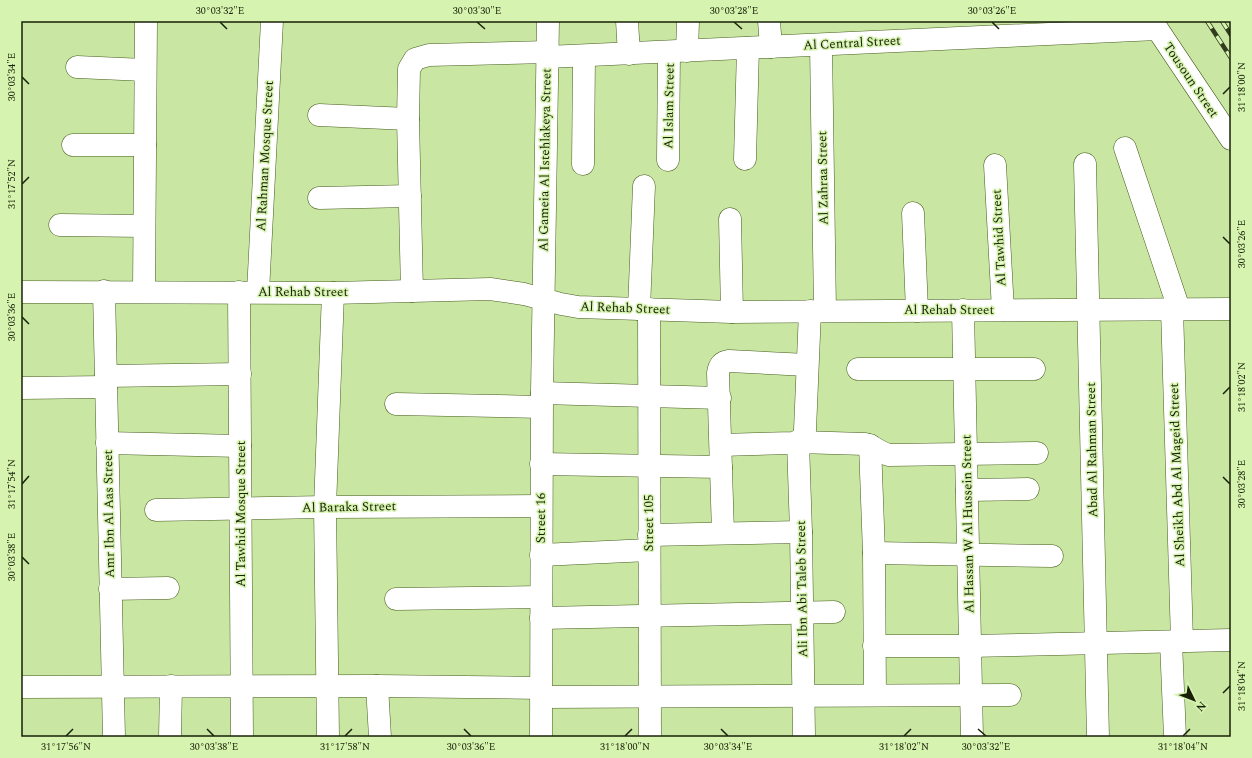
<svg xmlns="http://www.w3.org/2000/svg" width="1252" height="758" viewBox="0 0 1252 758" font-family="Spectral,serif">
<style>
.lines{fill:none;stroke-linecap:round;stroke-linejoin:round}
.minor-casing{stroke:#465d1e;stroke-width:23}
.minor{stroke:#fff;stroke-width:22}
.rail-casing{stroke:#303c1d;stroke-width:4.5}
.rail{stroke:#d6f3b0;stroke-width:3;stroke-dasharray:9;stroke-linecap:butt}
.ticks{fill:none;stroke:#182107;stroke-width:1.5}
.labels{text-anchor:middle;dominant-baseline:central;stroke-width:3;stroke-linejoin:round;paint-order:stroke}
.street-label{font-size:13px;fill:#182107;stroke:#d6f3b0}
.neatline{fill:none;stroke:#182107;stroke-width:1.5}
.ticks-label{font-size:10px;text-anchor:middle;fill:#182107}
</style>
<rect width="100%" height="100%" fill="#c9e6a3"/>
<g class="lines">
<g class="minor-casing">
<g id="minor">
<path d="M 627,21 L 629,54"/>
<path d="M 769,21 L 771,47"/>
<path d="M 1152,21 L 1231,139"/>
<path d="M 821,45 L 825,311"/>
<path d="M 687,51 L 688,21"/>
<path d="M 547,57 L 1157,29"/>
<path d="M 77,67 L 145,70"/>
<path d="M 319,115 L 408,119"/>
<path d="M 73,145 L 145,145"/>
<path d="M 1125,148 L 1179,309"/>
<path d="M 745,159 L 748,48"/>
<path d="M 668,160 L 669,52"/>
<path d="M 583,164 L 584,56"/>
<path d="M 1085,164 L 1098,737"/>
<path d="M 995,165 L 1003,310"/>
<path d="M 319,198 L 410,196"/>
<path d="M 913,213 L 917,311"/>
<path d="M 730,219 L 732,312"/>
<path d="M 60,225 L 144,226"/>
<path d="M 104,291 L 114,737"/>
<path d="M 144,291 L 146,21"/>
<path d="M 412,291 L 408,119 L 409,69 L 415,59 L 429,55 L 548,52"/>
<path d="M 21,292 L 333,293 L 490,289 L 524,294 L 561,304 L 578,307 L 732,312 L 1231,309"/>
<path d="M 239,292 L 242,737"/>
<path d="M 258,292 L 272,21"/>
<path d="M 639,309 L 644,186"/>
<path d="M 649,309 L 650,737"/>
<path d="M 1172,309 L 1182,641"/>
<path d="M 963,310 L 972,737"/>
<path d="M 858,369 L 1034,369"/>
<path d="M 106,376 L 240,374"/>
<path d="M 21,388 L 106,387"/>
<path d="M 542,393 L 720,398"/>
<path d="M 396,404 L 541,407"/>
<path d="M 107,443 L 240,446"/>
<path d="M 721,445 L 793,443 C 801,441 804,437 805,430 L 810,311"/>
<path d="M 870,445 L 874,553 L 875,695"/>
<path d="M 541,464 L 721,467"/>
<path d="M 967,490 L 1028,489"/>
<path d="M 156,510 L 325,507 L 541,506"/>
<path d="M 723,533 L 718,373 C 719,366 722,362 729,361 L 807,365"/>
<path d="M 649,535 L 801,532"/>
<path d="M 874,553 L 1052,556"/>
<path d="M 541,555 L 649,550"/>
<path d="M 110,589 L 168,588"/>
<path d="M 396,599 L 541,597"/>
<path d="M 541,618 L 834,612"/>
<path d="M 1171,642 L 1175,737"/>
<path d="M 874,646 L 970,646 L 1231,640"/>
<path d="M 377,686 L 380,737"/>
<path d="M 21,687 L 377,686 L 541,688"/>
<path d="M 541,697 L 1010,695"/>
<path d="M 170,737 L 171,686"/>
<path d="M 328,737 L 325,507 L 333,293"/>
<path d="M 541,737 L 542,393 L 548,21"/>
<path d="M 804,737 L 801,532 L 798,442 L 865,444 C 874,446 880,453 889,455 L 1037,453"/>
</g>
</g>
<use href="#minor" class="minor"/>
<g class="rail-casing">
<g id="rail">
<path d="M 1207,21 L 1231,58"/>
<path d="M 1222,21 L 1231,35"/>
</g>
</g>
<use href="#rail" class="rail"/>
</g>
<path class="ticks" d="M 220,22 L 227,29M 477,22 L 485,29M 734,22 L 742,29M 992,22 L 999,29M 22,77 L 29,84M 1223,94 L 1230,87M 22,184 L 29,177M 1223,237 L 1230,244M 22,317 L 29,324M 1223,394 L 1230,387M 1223,477 L 1230,484M 22,484 L 29,476M 22,557 L 29,564M 1223,693 L 1230,686M 207,729 L 214,736M 464,729 L 471,736M 721,729 L 728,736M 978,729 L 986,736M 66,736 L 73,729M 345,736 L 352,729M 625,736 L 632,729M 904,736 L 911,729M 1183,736 L 1190,729"/>
<g class="labels">
<g class="street-label">
<text transform="translate(852 43) rotate(-3)">Al Central Street</text>
<text transform="translate(1191 80) rotate(56)">Tousoun Street</text>
<text transform="translate(669 106) rotate(-89)">Al Islam Street</text>
<text transform="translate(265 156) rotate(-87)">Al Rahman Mosque Street</text>
<text transform="translate(545 160) rotate(-89)">Al Gameia Al Istehlakeya Street</text>
<text transform="translate(823 178) rotate(-91)">Al Zahraa Street</text>
<text transform="translate(999 238) rotate(-93)">Al Tawhid Street</text>
<text x="303" y="292">Al Rehab Street</text>
<text transform="translate(625 308) rotate(2)">Al Rehab Street</text>
<text x="949" y="310">Al Rehab Street</text>
<text transform="translate(1092 450) rotate(-91)">Abad Al Rahman Street</text>
<text transform="translate(1177 475) rotate(-92)">Al Sheikh Abd Al Mageid Street</text>
<text transform="translate(349 507) rotate(-1)">Al Baraka Street</text>
<text transform="translate(109 514) rotate(-91)">Amr Ibn Al Aas Street</text>
<text transform="translate(241 514) rotate(-90)">Al Tawhid Mosque Street</text>
<text transform="translate(541 518) rotate(-90)">Street 16</text>
<text transform="translate(649 523) rotate(-90)">Street 105</text>
<text transform="translate(968 524) rotate(-91)">Al Hassan W Al Hussein Street</text>
<text transform="translate(802 589) rotate(-91)">Ali Ibn Abi Taleb Street</text>
</g>
</g>
<rect width="1252" height="758" fill="none" stroke="#d6f3b0" stroke-width="44"/>
<g transform="translate(1194 700) rotate(133)" stroke="#d6f3b0" stroke-width="3" paint-order="stroke">
<path d="M0-3L7 15L0 10L-7 15Z" fill="#182107"/>
<text y="-6" font-size="11" font-weight="bold" text-anchor="middle" fill="#182107">N</text>
</g>
<rect x="22" y="22" width="1208" height="714" class="neatline"/>
<g class="ticks-label">
<text x="220" y="14">30°03'32"E</text>
<text x="477" y="14">30°03'30"E</text>
<text x="734" y="14">30°03'28"E</text>
<text x="992" y="14">30°03'26"E</text>
<text transform="translate(11 77) rotate(-90)" y="4">30°03'34"E</text>
<text transform="translate(1241 87) rotate(-90)" y="4">31°18'00"N</text>
<text transform="translate(11 184) rotate(-90)" y="4">31°17'52"N</text>
<text transform="translate(1241 244) rotate(-90)" y="4">30°03'26"E</text>
<text transform="translate(11 317) rotate(-90)" y="4">30°03'36"E</text>
<text transform="translate(1241 387) rotate(-90)" y="4">31°18'02"N</text>
<text transform="translate(11 484) rotate(-90)" y="4">31°17'54"N</text>
<text transform="translate(1241 484) rotate(-90)" y="4">30°03'28"E</text>
<text transform="translate(11 557) rotate(-90)" y="4">30°03'38"E</text>
<text transform="translate(1241 686) rotate(-90)" y="4">31°18'04"N</text>
<text x="66" y="750">31°17'56"N</text>
<text x="214" y="750">30°03'38"E</text>
<text x="345" y="750">31°17'58"N</text>
<text x="471" y="750">30°03'36"E</text>
<text x="625" y="750">31°18'00"N</text>
<text x="728" y="750">30°03'34"E</text>
<text x="904" y="750">31°18'02"N</text>
<text x="986" y="750">30°03'32"E</text>
<text x="1183" y="750">31°18'04"N</text>
</g>
</svg>
